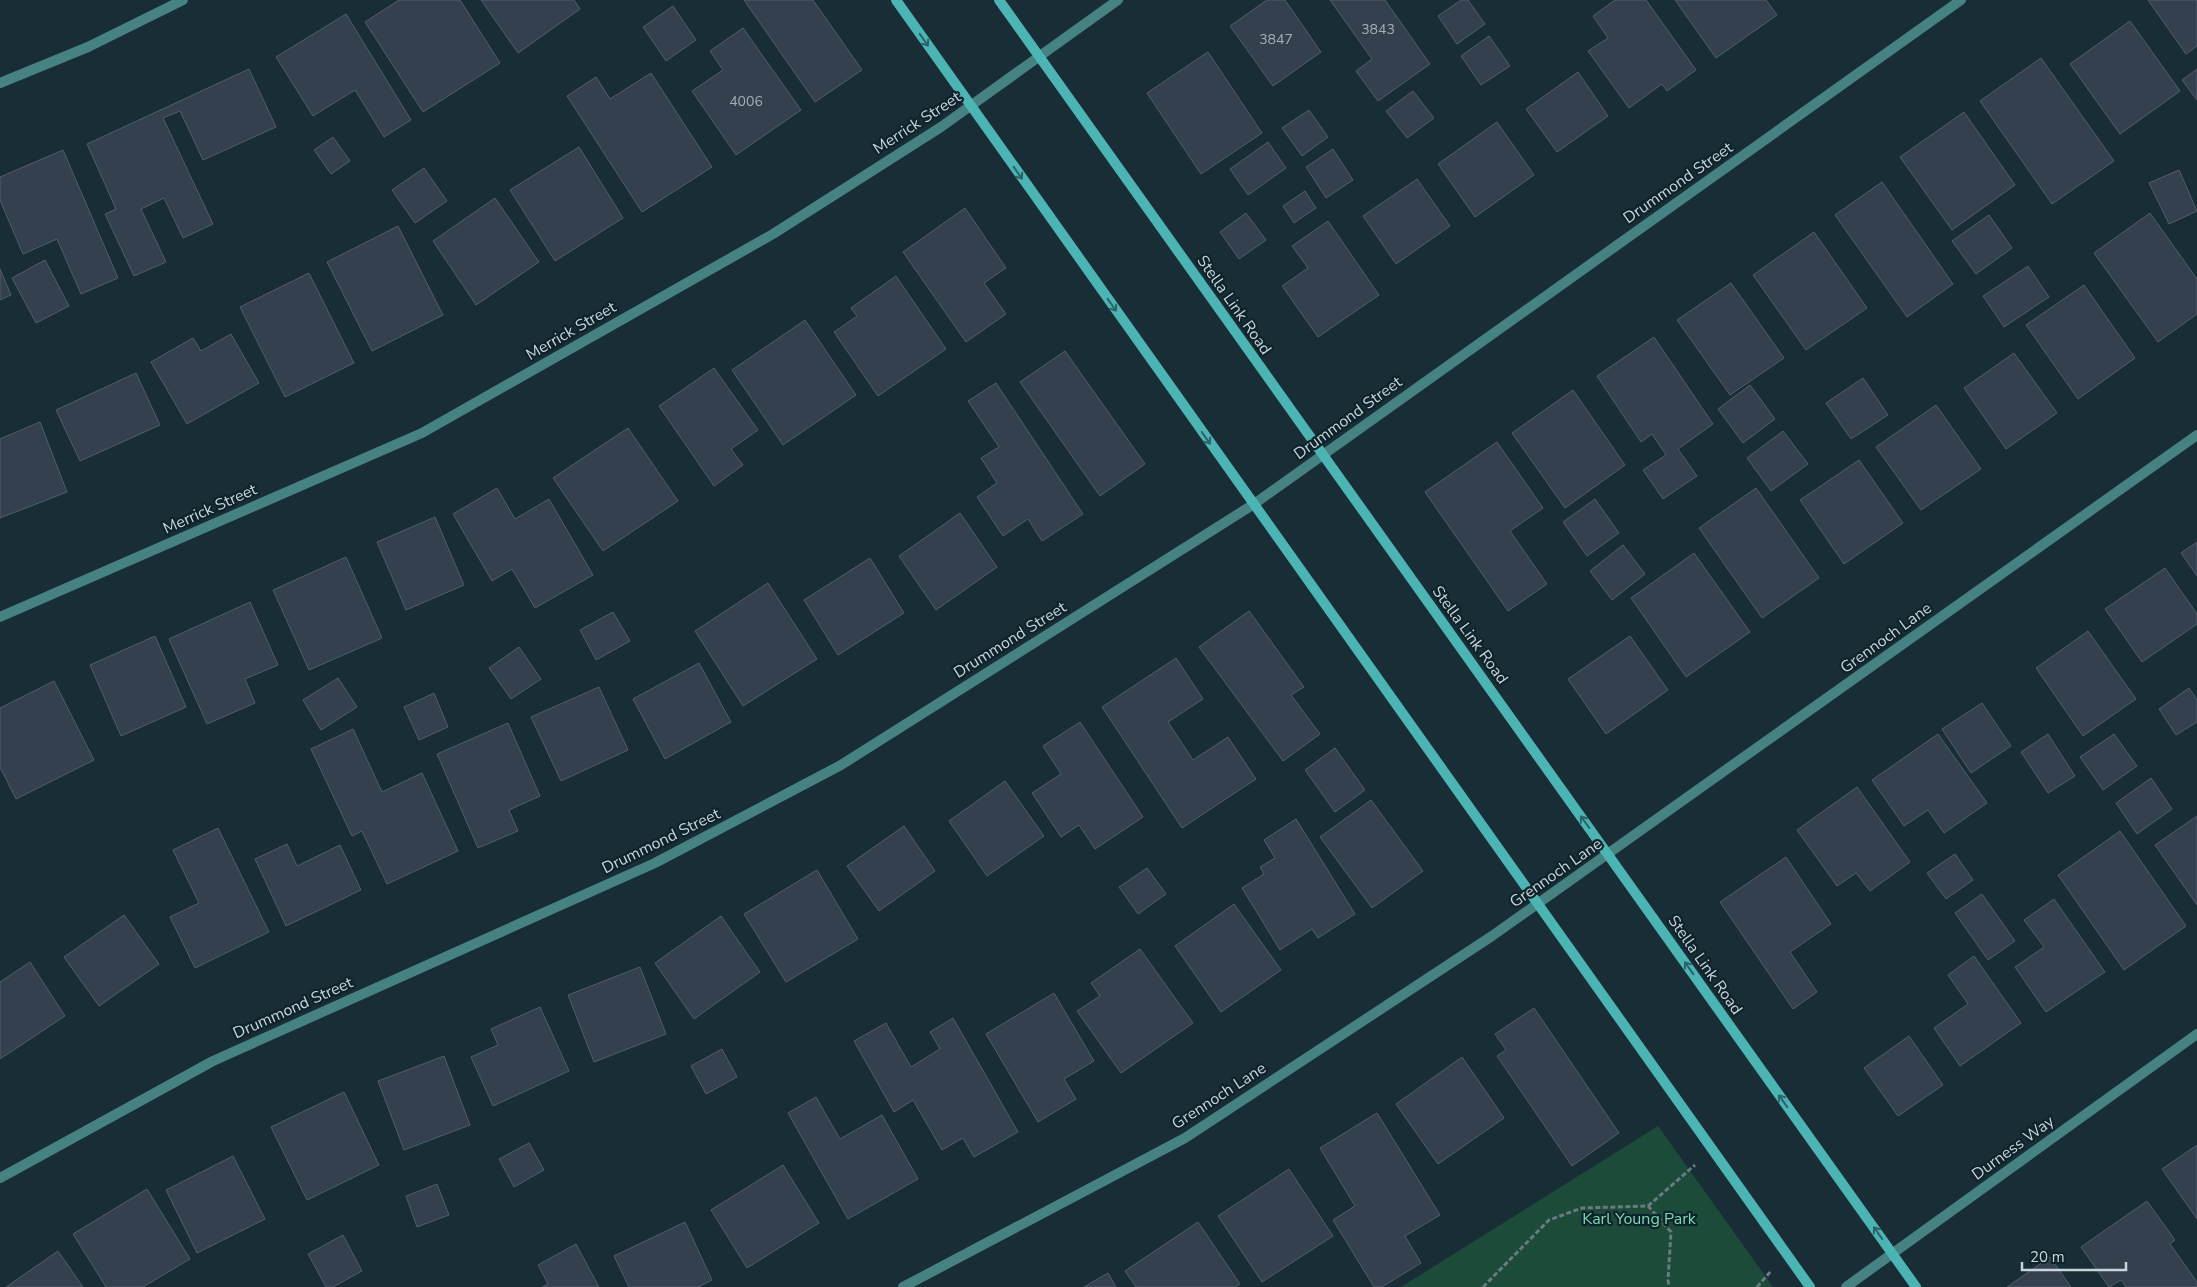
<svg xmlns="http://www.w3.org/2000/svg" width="2197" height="1287" viewBox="0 0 2197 1287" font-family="'Nunito Sans',sans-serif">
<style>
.green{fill:#1c4c39}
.building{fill:#35404f;stroke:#505d6d}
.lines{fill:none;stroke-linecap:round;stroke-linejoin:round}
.path{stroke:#697a81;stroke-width:3;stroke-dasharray:5 2.5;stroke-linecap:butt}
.minor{stroke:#468282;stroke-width:10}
.secondary{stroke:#4db4b4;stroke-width:10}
.oneway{stroke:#2a6469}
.labels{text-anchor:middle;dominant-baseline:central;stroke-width:4.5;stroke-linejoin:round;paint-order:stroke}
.number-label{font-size:14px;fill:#a3afb6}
.street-label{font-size:16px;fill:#c8d4d9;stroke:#0e232b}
.park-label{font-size:16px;fill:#7adab1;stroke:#0e232b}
</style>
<rect width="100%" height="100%" fill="#182d35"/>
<path class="green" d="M 1658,1126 L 1773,1287 L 1401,1287 Z"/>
<g class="building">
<path d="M 399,0 L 460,0 L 500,63 L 423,112 L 365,22 Z"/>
<path d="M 481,0 L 574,0 L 580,9 L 518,53 Z"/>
<path d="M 744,0 L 813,0 L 862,70 L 815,102 Z"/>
<path d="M 1267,0 L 1285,0 L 1321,52 L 1273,86 L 1230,26 Z"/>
<path d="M 1330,0 L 1385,0 L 1430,64 L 1378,101 L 1356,71 L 1372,59 Z"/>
<path d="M 1461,0 L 1468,0 L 1485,24 L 1457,44 L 1438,16 Z"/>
<path d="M 1615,0 L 1646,0 L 1696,70 L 1667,91 L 1662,84 L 1629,108 L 1588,51 L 1608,38 L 1593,16 Z"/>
<path d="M 1675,0 L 1766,0 L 1777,15 L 1716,58 Z"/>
<path d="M 2148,0 L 2197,0 L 2197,46 L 2186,54 Z"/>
<path d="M 673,6 L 696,40 L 666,61 L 643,27 Z"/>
<path d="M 346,14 L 411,120 L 384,137 L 355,90 L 313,116 L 276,57 Z"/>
<path d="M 2130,21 L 2180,91 L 2120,134 L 2070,64 Z"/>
<path d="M 743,28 L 801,110 L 736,155 L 692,91 L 723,70 L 710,51 Z"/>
<path d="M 1489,36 L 1510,66 L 1481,85 L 1461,56 Z"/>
<path d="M 1208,52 L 1262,133 L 1201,174 L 1147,93 Z"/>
<path d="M 2041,58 L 2114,161 L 2052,204 L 1980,101 Z"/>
<path d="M 249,69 L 276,127 L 203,160 L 180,111 L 163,118 L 213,224 L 183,238 L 164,198 L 141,209 L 166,262 L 134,276 L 105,214 L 116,209 L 87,144 Z"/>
<path d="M 2197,69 L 2197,100 L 2182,80 Z"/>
<path d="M 1578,72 L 1608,116 L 1557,152 L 1526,109 Z"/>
<path d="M 651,73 L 712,167 L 642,212 L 567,96 L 596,77 L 610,99 Z"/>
<path d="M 1413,91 L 1434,118 L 1407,138 L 1386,111 Z"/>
<path d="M 1309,110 L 1328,137 L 1302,156 L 1282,128 Z"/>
<path d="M 1964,112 L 2015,185 L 1952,230 L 1900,157 Z"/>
<path d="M 1497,122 L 1534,175 L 1475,217 L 1438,164 Z"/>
<path d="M 333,137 L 350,161 L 331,174 L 314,150 Z"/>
<path d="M 1268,142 L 1286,168 L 1248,195 L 1230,169 Z"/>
<path d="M 579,147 L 623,218 L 555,261 L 510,190 Z"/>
<path d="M 1333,149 L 1353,180 L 1326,198 L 1306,167 Z"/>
<path d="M 63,150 L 118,278 L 81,294 L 57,239 L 23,254 L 0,200 L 0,177 Z"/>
<path d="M 424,168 L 447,201 L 415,223 L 392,190 Z"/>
<path d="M 2179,170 L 2197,211 L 2169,224 L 2149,183 Z"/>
<path d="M 1417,179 L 1450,226 L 1396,264 L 1363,216 Z"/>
<path d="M 1882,182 L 1953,284 L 1907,317 L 1835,215 Z"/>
<path d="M 1305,191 L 1316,208 L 1294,223 L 1283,206 Z"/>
<path d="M 495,198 L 539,262 L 476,305 L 433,241 Z"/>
<path d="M 965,208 L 1006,268 L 984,283 L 1006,314 L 966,342 L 903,252 Z"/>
<path d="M 1246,213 L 1266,240 L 1239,259 L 1220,232 Z"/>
<path d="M 2150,213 L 2197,279 L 2197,314 L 2158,342 L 2094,253 Z"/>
<path d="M 1989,215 L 2012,248 L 1976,274 L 1952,241 Z"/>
<path d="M 1328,221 L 1379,295 L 1318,337 L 1282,286 L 1308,268 L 1292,246 Z"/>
<path d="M 398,226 L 443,315 L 372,351 L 327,262 Z"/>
<path d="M 1814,232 L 1867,308 L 1806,350 L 1753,275 Z"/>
<path d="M 45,260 L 69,306 L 36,323 L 12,278 Z"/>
<path d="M 2028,266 L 2049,297 L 2004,327 L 1983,296 Z"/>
<path d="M 0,269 L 11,295 L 0,300 Z"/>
<path d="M 309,273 L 354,363 L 285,397 L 240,307 Z"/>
<path d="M 896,276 L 946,349 L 878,396 L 834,332 L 857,316 L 851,308 Z"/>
<path d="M 1731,283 L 1784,358 L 1730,395 L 1677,320 Z"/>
<path d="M 2084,285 L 2135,358 L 2078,399 L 2026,325 Z"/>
<path d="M 805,320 L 856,395 L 783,445 L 732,370 Z"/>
<path d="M 231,334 L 259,383 L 187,424 L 151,362 L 193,338 L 201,351 Z"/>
<path d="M 1654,337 L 1713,424 L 1678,449 L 1697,476 L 1663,499 L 1643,470 L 1666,455 L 1652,434 L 1641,442 L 1597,376 Z"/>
<path d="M 1065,351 L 1145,464 L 1100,496 L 1020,382 Z"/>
<path d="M 2014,353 L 2057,413 L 2006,449 L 1964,388 Z"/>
<path d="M 714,368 L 758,430 L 731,449 L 743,465 L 714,486 L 659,406 Z"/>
<path d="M 136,373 L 160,425 L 80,461 L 56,410 Z"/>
<path d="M 1863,378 L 1888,415 L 1851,439 L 1826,403 Z"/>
<path d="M 996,383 L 1083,514 L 1042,541 L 1028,519 L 1003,536 L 977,497 L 997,483 L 981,458 L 999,447 L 968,401 Z"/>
<path d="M 1750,385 L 1775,419 L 1743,443 L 1718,409 Z"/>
<path d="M 1573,390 L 1625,465 L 1565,508 L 1512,433 Z"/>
<path d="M 1936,405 L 1981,469 L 1921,510 L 1876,447 Z"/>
<path d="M 40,422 L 67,492 L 0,518 L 0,439 Z"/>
<path d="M 628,428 L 678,501 L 603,551 L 553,478 Z"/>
<path d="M 1783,431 L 1808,464 L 1771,491 L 1747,458 Z"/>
<path d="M 1497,442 L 1543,508 L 1510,531 L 1547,584 L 1508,611 L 1425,492 Z"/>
<path d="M 1859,460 L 1903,523 L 1844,564 L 1800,500 Z"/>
<path d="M 497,488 L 515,519 L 549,499 L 593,575 L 535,608 L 512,569 L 492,581 L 453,514 Z"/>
<path d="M 1756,488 L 1819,578 L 1762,618 L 1699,528 Z"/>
<path d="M 1595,499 L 1619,533 L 1587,556 L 1563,522 Z"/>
<path d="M 960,513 L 997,567 L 936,610 L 899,556 Z"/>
<path d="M 435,517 L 464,585 L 406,610 L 377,542 Z"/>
<path d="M 2197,542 L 2197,576 L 2181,553 Z"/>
<path d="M 1623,545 L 1645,574 L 1612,600 L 1590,571 Z"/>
<path d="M 1694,553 L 1750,632 L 1686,677 L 1631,598 Z"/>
<path d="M 346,557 L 382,638 L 309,670 L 273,590 Z"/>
<path d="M 870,558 L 904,613 L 838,655 L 804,600 Z"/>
<path d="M 2165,568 L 2197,614 L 2197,624 L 2142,662 L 2105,609 Z"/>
<path d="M 768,583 L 817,659 L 743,706 L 695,631 Z"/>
<path d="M 250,602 L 278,665 L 245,679 L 255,703 L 207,724 L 169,639 Z"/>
<path d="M 1249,611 L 1304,687 L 1291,695 L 1320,734 L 1283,761 L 1199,647 Z"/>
<path d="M 613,612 L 630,641 L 596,660 L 580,630 Z"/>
<path d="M 2088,631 L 2136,699 L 2083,736 L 2036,668 Z"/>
<path d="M 155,636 L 186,707 L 121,736 L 90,665 Z"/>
<path d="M 1630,636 L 1668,690 L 1606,734 L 1568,679 Z"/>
<path d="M 519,647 L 541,679 L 511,699 L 489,668 Z"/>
<path d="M 1176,658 L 1203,699 L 1168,722 L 1193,760 L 1228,737 L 1256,779 L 1182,828 L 1102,707 Z"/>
<path d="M 699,663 L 731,722 L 665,759 L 633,699 Z"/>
<path d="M 338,678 L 357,707 L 321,730 L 303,700 Z"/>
<path d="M 54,681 L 94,760 L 16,799 L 0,767 L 0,708 Z"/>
<path d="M 599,687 L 628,750 L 561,781 L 531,717 Z"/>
<path d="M 2189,688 L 2197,700 L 2197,722 L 2176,735 L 2159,709 Z"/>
<path d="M 434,693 L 448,727 L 419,740 L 404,707 Z"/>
<path d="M 1982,703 L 2011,746 L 1971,773 L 1942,729 Z"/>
<path d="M 1080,722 L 1143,817 L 1095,849 L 1079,825 L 1061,837 L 1032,793 L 1061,774 L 1043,746 Z"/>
<path d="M 508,723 L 540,796 L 509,810 L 518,831 L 478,848 L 437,754 Z"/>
<path d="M 353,729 L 382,792 L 422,773 L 458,851 L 387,884 L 362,831 L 352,836 L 311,749 Z"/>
<path d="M 1938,734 L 1987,803 L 1944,833 L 1928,810 L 1904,826 L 1872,780 Z"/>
<path d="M 2048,734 L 2075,776 L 2048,793 L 2021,752 Z"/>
<path d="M 2114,734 L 2137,766 L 2103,790 L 2080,757 Z"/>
<path d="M 1335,748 L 1365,790 L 1335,812 L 1305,770 Z"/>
<path d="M 2151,778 L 2172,809 L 2137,834 L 2116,803 Z"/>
<path d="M 1005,781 L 1044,836 L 987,876 L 949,821 Z"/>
<path d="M 1857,787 L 1910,862 L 1870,891 L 1856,873 L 1837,886 L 1797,830 Z"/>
<path d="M 1371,800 L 1423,871 L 1372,908 L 1320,837 Z"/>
<path d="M 2197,816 L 2197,905 L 2155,845 Z"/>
<path d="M 1296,819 L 1355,914 L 1318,938 L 1312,929 L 1280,950 L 1242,888 L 1264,874 L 1260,867 L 1275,858 L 1264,840 Z"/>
<path d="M 904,826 L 935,871 L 879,911 L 847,866 Z"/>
<path d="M 218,828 L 269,932 L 195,968 L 170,917 L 199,903 L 173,850 Z"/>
<path d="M 2120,831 L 2186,926 L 2124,970 L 2058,875 Z"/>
<path d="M 287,844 L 297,866 L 340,845 L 361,890 L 286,926 L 255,859 Z"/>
<path d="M 1955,854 L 1973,880 L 1946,899 L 1927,873 Z"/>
<path d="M 1786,857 L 1831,924 L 1790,952 L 1817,992 L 1793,1009 L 1720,902 Z"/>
<path d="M 1147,868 L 1166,894 L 1138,914 L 1119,887 Z"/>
<path d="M 817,870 L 858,939 L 786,982 L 744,914 Z"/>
<path d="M 1982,894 L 2015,941 L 1988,960 L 1955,913 Z"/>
<path d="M 2054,899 L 2105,972 L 2046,1012 L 2015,967 L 2044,947 L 2024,920 Z"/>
<path d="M 1234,904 L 1281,970 L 1221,1012 L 1175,946 Z"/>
<path d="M 124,915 L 159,964 L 99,1006 L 64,957 Z"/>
<path d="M 721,916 L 760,972 L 694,1019 L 655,963 Z"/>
<path d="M 1140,949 L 1193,1023 L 1121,1073 L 1077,1011 L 1100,996 L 1091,983 Z"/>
<path d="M 1974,956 L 2021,1023 L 1960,1066 L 1934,1028 L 1968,1004 L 1948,975 Z"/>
<path d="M 30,962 L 65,1016 L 0,1059 L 0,982 Z"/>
<path d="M 640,967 L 666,1034 L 594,1062 L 568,995 Z"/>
<path d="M 1054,993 L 1094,1061 L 1064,1079 L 1076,1099 L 1038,1122 L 986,1034 Z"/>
<path d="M 540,1007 L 569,1071 L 493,1106 L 471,1057 L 498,1045 L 491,1029 Z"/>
<path d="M 1534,1008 L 1619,1133 L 1572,1166 L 1497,1056 L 1506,1050 L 1495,1034 Z"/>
<path d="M 953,1018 L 1018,1132 L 974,1157 L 963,1138 L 942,1150 L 913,1100 L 894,1112 L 854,1041 L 886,1023 L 911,1067 L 940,1049 L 930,1032 Z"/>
<path d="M 1909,1036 L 1943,1085 L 1898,1116 L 1864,1068 Z"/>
<path d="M 722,1049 L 737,1077 L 706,1094 L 691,1066 Z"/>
<path d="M 444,1056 L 470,1125 L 404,1150 L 378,1081 Z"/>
<path d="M 1462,1057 L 1504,1118 L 1438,1164 L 1396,1104 Z"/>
<path d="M 344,1092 L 379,1165 L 307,1200 L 271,1127 Z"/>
<path d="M 816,1097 L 840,1139 L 882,1115 L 918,1179 L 848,1219 L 788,1113 Z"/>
<path d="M 1377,1113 L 1440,1215 L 1405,1236 L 1421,1263 L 1382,1287 L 1374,1287 L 1333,1220 L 1355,1206 L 1320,1148 Z"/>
<path d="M 529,1143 L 544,1170 L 514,1187 L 499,1159 Z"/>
<path d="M 2197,1145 L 2197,1219 L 2162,1169 Z"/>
<path d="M 233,1156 L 265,1219 L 197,1253 L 166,1190 Z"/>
<path d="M 783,1165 L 819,1223 L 747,1268 L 711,1210 Z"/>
<path d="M 1289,1169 L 1333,1236 L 1262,1282 L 1218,1216 Z"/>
<path d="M 437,1184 L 449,1215 L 417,1227 L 406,1196 Z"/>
<path d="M 147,1189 L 190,1259 L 143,1287 L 106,1287 L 73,1234 Z"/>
<path d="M 2147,1201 L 2175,1240 L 2170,1244 L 2197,1282 L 2197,1287 L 2126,1287 L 2121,1280 L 2109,1287 L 2081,1247 Z"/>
<path d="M 685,1222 L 712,1280 L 698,1287 L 629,1287 L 614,1256 Z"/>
<path d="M 1198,1222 L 1240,1284 L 1235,1287 L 1136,1287 L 1125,1271 Z"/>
<path d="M 343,1235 L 362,1271 L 333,1287 L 326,1287 L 308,1254 Z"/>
<path d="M 576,1244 L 599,1287 L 542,1287 L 548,1284 L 538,1265 Z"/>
<path d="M 58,1251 L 83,1287 L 6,1287 Z"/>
<path d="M 2050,1257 L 2071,1287 L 2007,1287 Z"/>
<path d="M 1108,1273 L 1116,1287 L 1084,1287 Z"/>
</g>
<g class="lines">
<g class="path">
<path d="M 1648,1206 L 1695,1165"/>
<path d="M 1483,1287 L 1549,1220 L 1582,1208 L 1648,1206 L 1671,1232 L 1668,1280 L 1669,1287"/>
<path d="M 1757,1287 L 1771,1271"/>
</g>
<g class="minor">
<path d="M 0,83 L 88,47 L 183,0"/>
<path d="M 0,617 L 422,433 L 773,234 L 941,127 L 1118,0"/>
<path d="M 0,1178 L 213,1061 L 655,863 L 841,765 L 1254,504 L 1961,0"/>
<path d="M 903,1287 L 1185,1138 L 1492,936 L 2197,435"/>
<path d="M 1846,1287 L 2197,1034"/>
</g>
<g class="secondary">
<path d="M 896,0 L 1810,1287"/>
<path d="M 999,0 L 1916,1287"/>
</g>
</g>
<defs><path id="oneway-shaft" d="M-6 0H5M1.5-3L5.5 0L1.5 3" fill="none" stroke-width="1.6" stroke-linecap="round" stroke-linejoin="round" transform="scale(1.25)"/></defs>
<g class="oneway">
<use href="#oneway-shaft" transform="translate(924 40) rotate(55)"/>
<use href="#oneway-shaft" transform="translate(1018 173) rotate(55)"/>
<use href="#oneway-shaft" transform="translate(1112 305) rotate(55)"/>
<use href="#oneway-shaft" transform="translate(1206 438) rotate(55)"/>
<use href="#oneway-shaft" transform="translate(1585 822) rotate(-126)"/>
<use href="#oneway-shaft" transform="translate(1689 968) rotate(-125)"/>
<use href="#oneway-shaft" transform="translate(1783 1101) rotate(-125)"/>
<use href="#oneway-shaft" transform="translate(1878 1233) rotate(-125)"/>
</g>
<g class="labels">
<g class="number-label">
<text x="1378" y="29">3843</text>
<text x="1276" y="39">3847</text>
<text x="746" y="101">4006</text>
</g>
<g class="street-label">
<text transform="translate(917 123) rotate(-33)">Merrick Street</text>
<text transform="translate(1678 183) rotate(-35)">Drummond Street</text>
<text transform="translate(1234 305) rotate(55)">Stella Link Road</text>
<text transform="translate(571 331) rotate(-30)">Merrick Street</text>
<text transform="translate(1348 418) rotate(-36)">Drummond Street</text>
<text transform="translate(210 509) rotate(-24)">Merrick Street</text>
<text transform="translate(1470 635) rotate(54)">Stella Link Road</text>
<text transform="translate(1886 638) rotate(-36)">Grennoch Lane</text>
<text transform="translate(1010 640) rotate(-32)">Drummond Street</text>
<text transform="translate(661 841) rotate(-26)">Drummond Street</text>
<text transform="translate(1556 873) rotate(-35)">Grennoch Lane</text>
<text transform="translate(1705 965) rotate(55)">Stella Link Road</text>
<text transform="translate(293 1008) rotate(-24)">Drummond Street</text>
<text transform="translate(1219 1096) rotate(-33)">Grennoch Lane</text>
<text transform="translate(2013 1148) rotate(-36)">Durness Way</text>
</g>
<g class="park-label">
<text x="1639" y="1219">Karl Young Park</text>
</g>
</g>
<path d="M2022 1262v8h104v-8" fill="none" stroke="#c8d4d9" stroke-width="2.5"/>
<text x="2030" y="1262" font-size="15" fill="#c8d4d9" stroke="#0e232b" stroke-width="4" paint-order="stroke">20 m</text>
</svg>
